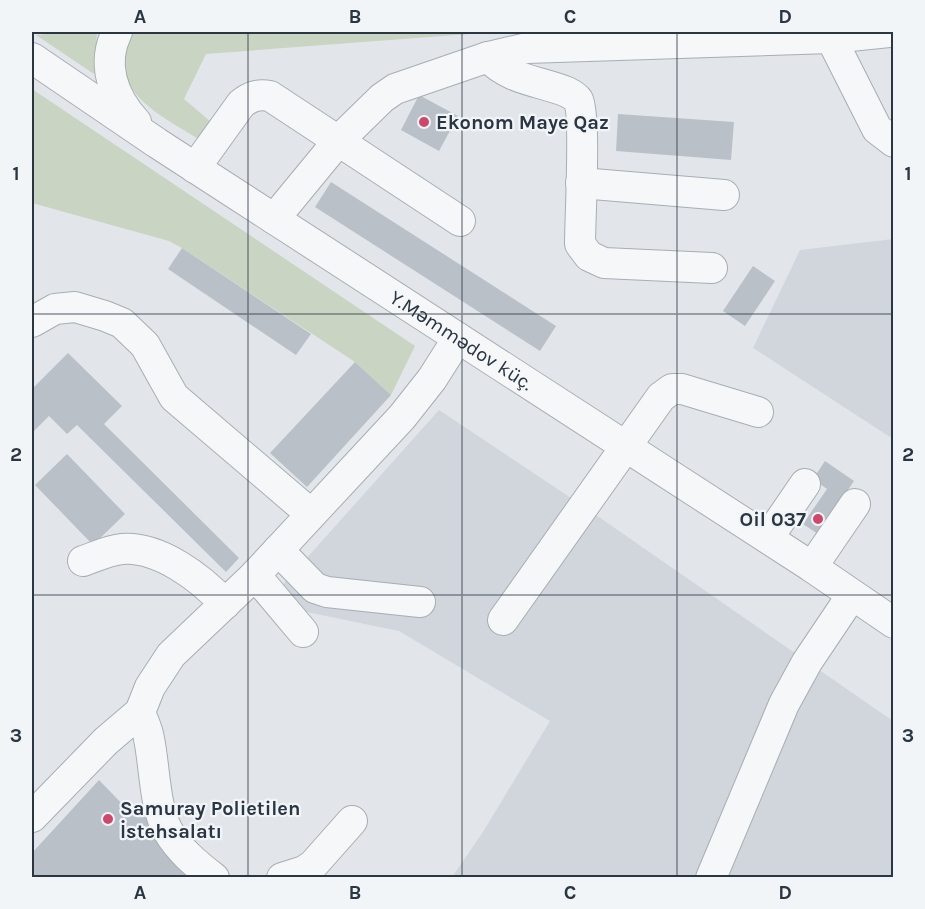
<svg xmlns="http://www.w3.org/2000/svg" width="925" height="909" viewBox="0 0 925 909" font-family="Karla,sans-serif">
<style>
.built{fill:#d0d6dc}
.green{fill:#c9d4c3}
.building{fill:#b9c0c7}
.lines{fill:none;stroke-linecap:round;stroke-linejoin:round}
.minor-casing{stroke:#a7aeb4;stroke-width:32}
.minor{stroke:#f5f7f9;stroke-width:30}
.grid{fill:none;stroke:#2a3642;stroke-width:1.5;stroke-opacity:0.55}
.poi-dot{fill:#ce486c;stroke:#f2f5f8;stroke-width:2}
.labels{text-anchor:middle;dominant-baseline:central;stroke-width:4.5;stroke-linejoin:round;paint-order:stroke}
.poi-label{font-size:20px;font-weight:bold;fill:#2a3642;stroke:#f2f5f8;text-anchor:start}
.street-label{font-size:20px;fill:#2a3642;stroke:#f2f5f8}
.neatline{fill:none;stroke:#2a3642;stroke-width:2}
.grid-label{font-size:20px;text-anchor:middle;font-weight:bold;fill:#2a3642}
</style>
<rect width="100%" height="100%" fill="#e2e6ea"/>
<g class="built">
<path d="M 893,239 L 894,239 L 893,439 L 753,348 L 800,250 Z"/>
<path d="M 439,410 L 583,506 L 893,721 L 893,877 L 452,877 L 483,832 L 550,721 L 399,631 L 297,610 L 280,588 Z"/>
</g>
<g class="green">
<path d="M 68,32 L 97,32 L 94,74 L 36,35 Z"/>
<path d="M 133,32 L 496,32 L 206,54 L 184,99 L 211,122 L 200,140 C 159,114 103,91 133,32 Z"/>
<path d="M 32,89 L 415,346 L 391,395 L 355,362 L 182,248 L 169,241 L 32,203 Z"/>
</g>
<g class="building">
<path d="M 419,95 L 458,116 L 439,151 L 401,130 Z"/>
<path d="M 618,114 L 734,122 L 731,160 L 616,151 Z"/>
<path d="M 331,182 L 556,326 L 540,351 L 315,207 Z"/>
<path d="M 182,248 L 311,334 L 296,355 L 168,269 Z"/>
<path d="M 753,266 L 775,281 L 745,326 L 723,311 Z"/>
<path d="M 68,353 L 122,406 L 104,424 L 239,558 L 226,572 L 77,425 L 67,434 L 49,416 L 32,433 L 32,389 Z"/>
<path d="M 355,362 L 391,395 L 307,487 L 270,453 Z"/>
<path d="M 67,454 L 125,514 L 93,545 L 35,485 Z"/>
<path d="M 825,461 L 854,481 L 818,534 L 803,524 L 827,489 L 813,479 Z"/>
<path d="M 99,780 L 125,807 L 148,803 L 204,878 L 32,878 L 32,853 Z"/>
</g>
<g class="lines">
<g class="minor-casing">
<g id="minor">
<path d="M 117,32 C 101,64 113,97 136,122"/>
<path d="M 831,38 L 877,129 L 894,142"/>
<path d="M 488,57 C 509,80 540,81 567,92 C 571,94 576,97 578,100 C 586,114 580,221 580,244 L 589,256 L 604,263 L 712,268"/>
<path id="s1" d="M 32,58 L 157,143 L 812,567 L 894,623"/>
<path d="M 195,168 L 241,104 C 251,96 258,94 270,96 L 460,221"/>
<path d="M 581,183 L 724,195"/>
<path d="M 274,219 L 339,140 L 382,98 L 395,89 L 488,57 L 527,48 L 831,38 L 889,32"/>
<path d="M 32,322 L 55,309 L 75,307 L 105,316 L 122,323 L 145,345 L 174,397 L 311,514"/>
<path d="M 768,538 L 805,484"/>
<path d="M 278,550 L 315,588 L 327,592 L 420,602"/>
<path d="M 83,561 C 95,557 109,550 122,549 C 159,546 201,578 225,604"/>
<path d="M 812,567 L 855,504"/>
<path d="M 255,575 L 303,632"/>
<path d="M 503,620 L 661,397 L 672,389 L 682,389 L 758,412"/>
<path d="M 140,712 C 143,721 148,730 149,739 C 155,767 154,806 168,831 C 179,850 196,864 214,878"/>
<path d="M 32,817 L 106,741 L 140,712 L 150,687 L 171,655 L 255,575 L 402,417 L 432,379 L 458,338"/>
<path d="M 282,878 L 304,871 L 313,865 L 352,821"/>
<path d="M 711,878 L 784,704 L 807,662 L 852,595"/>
</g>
</g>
<use href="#minor" class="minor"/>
</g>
<path class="grid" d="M 248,32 L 248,878M 462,32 L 462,878M 677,32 L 677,878M 32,314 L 894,314M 32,595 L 894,595"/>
<g class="poi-dot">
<circle cx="424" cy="122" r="6"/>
<circle cx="818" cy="519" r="6"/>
<circle cx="108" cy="819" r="6"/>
</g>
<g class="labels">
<g class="poi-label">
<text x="436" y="122">Ekonom Maye Qaz</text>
<text x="806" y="519" text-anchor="end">Oil 037</text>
<text x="120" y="808">Samuray Polietilen<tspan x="120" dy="23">İstehsalatı</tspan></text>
</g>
<g class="street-label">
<text stroke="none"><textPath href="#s1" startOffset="514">Y.Məmmədov küç.</textPath></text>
</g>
</g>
<rect width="925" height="909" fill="none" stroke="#f2f5f8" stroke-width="66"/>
<rect x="33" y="33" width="859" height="843" class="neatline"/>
<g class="grid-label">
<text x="140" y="23">A</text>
<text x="355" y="23">B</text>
<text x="570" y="23">C</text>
<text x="785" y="23">D</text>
<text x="16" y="180">1</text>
<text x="908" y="180">1</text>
<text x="16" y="461">2</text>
<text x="908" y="461">2</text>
<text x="16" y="742">3</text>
<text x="908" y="742">3</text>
<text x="140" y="899">A</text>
<text x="355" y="899">B</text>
<text x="570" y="899">C</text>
<text x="785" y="899">D</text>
</g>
</svg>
